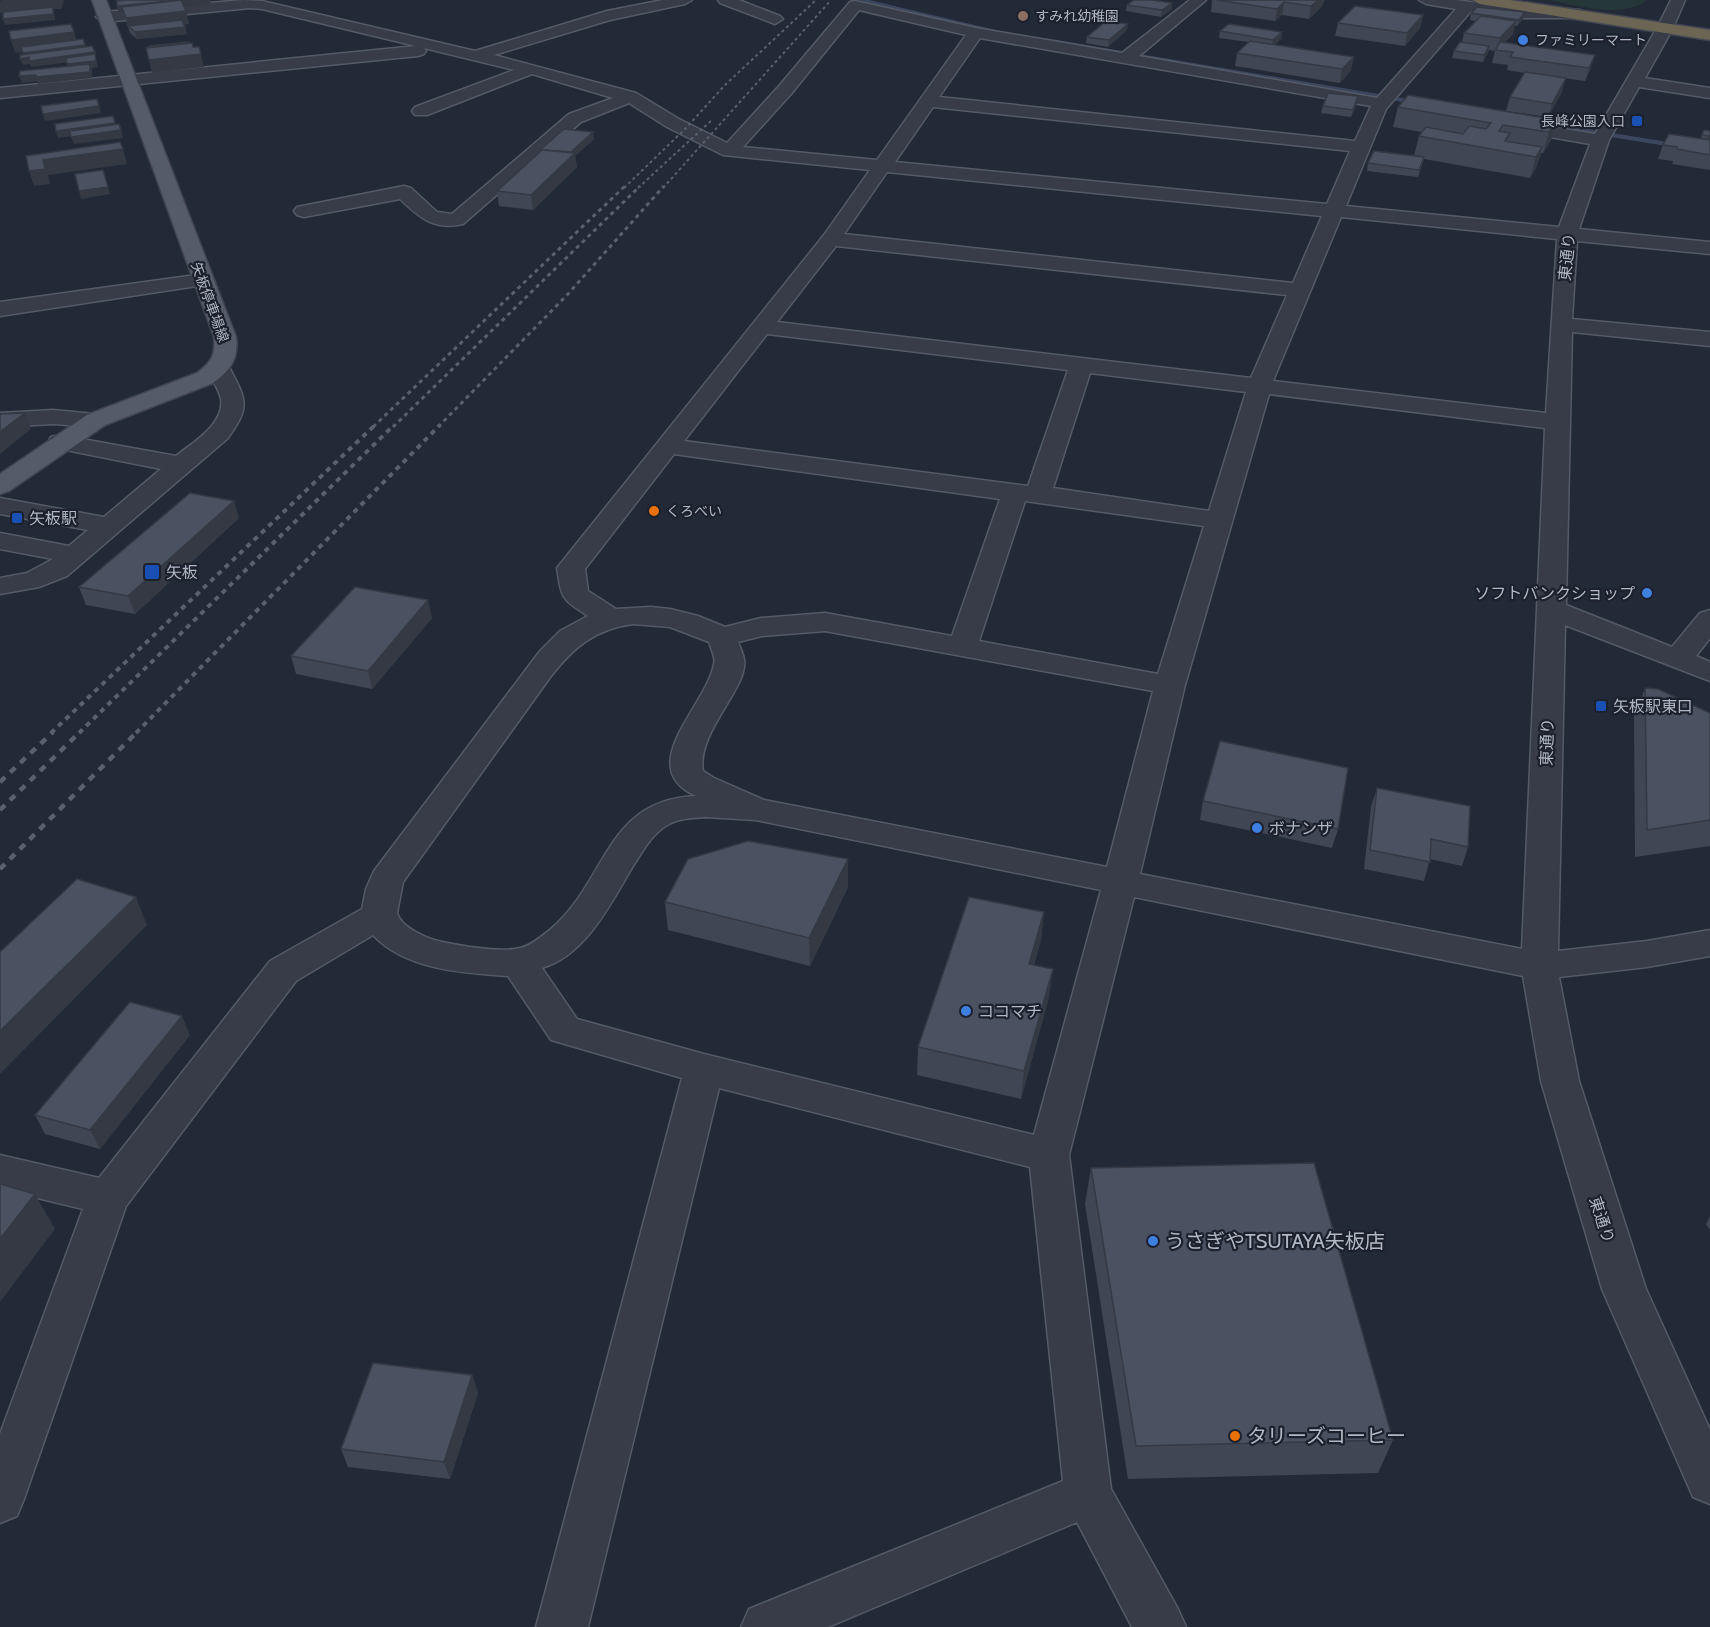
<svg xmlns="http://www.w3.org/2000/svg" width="1710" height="1627" viewBox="0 0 1710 1627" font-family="Cabin,'Noto Sans JP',sans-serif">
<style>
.green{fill:#263739}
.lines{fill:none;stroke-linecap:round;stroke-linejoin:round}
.stream{fill:#3a475f;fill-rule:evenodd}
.minor-casing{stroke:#545a66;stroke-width:3}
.major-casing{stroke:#404551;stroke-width:3}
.highway-casing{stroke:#414753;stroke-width:3}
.minor{fill:#373c48;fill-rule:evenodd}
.major{fill:#555b68;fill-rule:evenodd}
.highway{fill:#6d6554;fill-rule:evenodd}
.rail-far3{stroke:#59606f;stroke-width:2;stroke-dasharray:3 3;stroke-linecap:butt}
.rail-far2{stroke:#59606f;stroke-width:3;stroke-dasharray:4 4;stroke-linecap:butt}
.rail-far1{stroke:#59606f;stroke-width:4;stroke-dasharray:5 5;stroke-linecap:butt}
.rail{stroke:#59606f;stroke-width:4.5;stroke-dasharray:7 7;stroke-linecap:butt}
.wall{fill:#404653}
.shaded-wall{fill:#343944}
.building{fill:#4a5161;stroke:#343944;stroke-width:1.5}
.education-dot{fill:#8d6e63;stroke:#1c212d;stroke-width:2}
.shop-dot{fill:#3f7fe0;stroke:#1c212d;stroke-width:2}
.transit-dot{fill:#1a4fb4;stroke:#1c212d;stroke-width:2}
.food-dot{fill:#e8710a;stroke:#1c212d;stroke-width:2}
.labels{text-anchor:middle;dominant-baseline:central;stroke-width:4.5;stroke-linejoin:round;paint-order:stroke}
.far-poi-label{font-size:14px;fill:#b1b7c4;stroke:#1c212d;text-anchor:start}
.far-street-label{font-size:14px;fill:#b1b7c4;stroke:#1c212d}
.street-label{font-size:16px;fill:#b1b7c4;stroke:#1c212d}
.poi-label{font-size:16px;fill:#b1b7c4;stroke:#1c212d;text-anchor:start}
.near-poi-label{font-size:20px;fill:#b1b7c4;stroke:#1c212d;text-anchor:start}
</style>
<rect width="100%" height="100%" fill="#232a37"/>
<path class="green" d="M 1550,0 L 1647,0 C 1624,19 1577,6 1550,0 Z"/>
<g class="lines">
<g class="stream">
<path d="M 858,0 L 869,0 L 1017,35 L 1014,37 Z"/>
<path d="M 1045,38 L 1420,101 L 1424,103 L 1420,105 L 1043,41 Z"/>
<path d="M 1539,121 L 1710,149 L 1710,153 L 1536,125 L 1535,123 Z"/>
</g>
<g class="minor-casing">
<g id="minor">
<path d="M 244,0 L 262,1 L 475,51 L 607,11 L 663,0 L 692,0 L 685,4 L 610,20 L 494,55 L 636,93 L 679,119 L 727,143 L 779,86 L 850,2 L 855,1 L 976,28 L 1122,53 L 1190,0 L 1206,0 L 1139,56 L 1377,98 L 1456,9 L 1426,4 L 1419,0 L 1456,0 L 1513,8 L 1580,10 L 1588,15 L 1585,18 L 1513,18 L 1471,11 L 1386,109 L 1346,206 L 1559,227 L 1590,144 L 1510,130 L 1504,129 L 1501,125 L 1504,121 L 1510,120 L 1595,134 L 1657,28 L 1671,0 L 1685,0 L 1673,28 L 1645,78 L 1710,88 L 1710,98 L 1639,87 L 1609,140 L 1579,229 L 1710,242 L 1710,254 L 1577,241 L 1572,319 L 1710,332 L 1710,346 L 1572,332 L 1566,605 L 1672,647 L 1700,613 L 1710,610 L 1710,638 L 1696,656 L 1710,662 L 1710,681 L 1565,625 L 1558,951 L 1647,941 L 1710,930 L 1710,956 L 1647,967 L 1559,977 L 1579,1081 L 1646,1289 L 1710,1430 L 1710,1504 L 1693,1497 L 1602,1289 L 1541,1081 L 1523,976 L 1134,897 L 1069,1155 L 1111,1489 L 1178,1609 L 1186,1627 L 1132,1627 L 1077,1522 L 828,1627 L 741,1627 L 749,1609 L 1063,1481 L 1030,1167 L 719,1088 L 588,1627 L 536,1627 L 682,1078 L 551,1040 L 508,976 C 463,973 406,970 373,935 L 296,981 L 126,1206 L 24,1499 L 17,1516 L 0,1523 L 0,1434 L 83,1209 L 0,1189 L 0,1155 L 99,1178 L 270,961 L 362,909 L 366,889 L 374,871 L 540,651 L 560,631 L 588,616 C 561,598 562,600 557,568 L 824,235 L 870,170 L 723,155 L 667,127 L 629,103 L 581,122 L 463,224 C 434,231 419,217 400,199 L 304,217 L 297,215 L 294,211 L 297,207 L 404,186 L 411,188 L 437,212 L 452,214 L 569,114 L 613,98 L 532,74 L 427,115 L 415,115 L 412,111 L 415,107 L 514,70 L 424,48 L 426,51 L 424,54 L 418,56 L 0,98 L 0,88 L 416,46 L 262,9 L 250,8 L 104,22 L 96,17 L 104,12 ZM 859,10 L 966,35 L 877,160 L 743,147 L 791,94 ZM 980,38 L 1371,106 L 1355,141 L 939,97 ZM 933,107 L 1350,151 L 1327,204 L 895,162 ZM 887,172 L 1322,216 L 1293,283 L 844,234 ZM 1341,217 L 1557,239 L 1546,413 L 1273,381 ZM 836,246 L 1287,295 L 1251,378 L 777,322 ZM 767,334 L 1068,370 L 1028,486 L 684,441 ZM 1090,373 L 1246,392 L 1209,511 L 1053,488 ZM 1269,394 L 1545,428 L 1522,949 L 1140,874 L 1185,685 ZM 674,454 L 1000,499 L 952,636 L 825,613 L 761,618 L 725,627 L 698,616 L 670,609 L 651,607 L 616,609 L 588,591 L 585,569 ZM 1025,501 L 1204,526 L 1158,674 L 979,641 ZM 633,624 L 670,627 L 709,642 C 711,649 716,657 714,664 C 707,705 632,767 696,796 C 605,800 608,880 551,929 C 542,936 531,946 520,948 C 500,953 462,946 442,942 C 428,939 401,928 397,913 L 403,882 L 551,676 C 574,647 595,629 633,624 ZM 825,631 L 1153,691 L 1107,867 L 764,800 L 714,778 L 703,771 C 696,732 749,688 744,659 C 743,654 740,647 738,642 L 762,636 ZM 705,817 L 756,820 L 1101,890 L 1034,1135 L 704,1054 L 577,1019 L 542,968 C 586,955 611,903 633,866 C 643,851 652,833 669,824 C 680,818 693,818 705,817 Z"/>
<path d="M 718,0 L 739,0 L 780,16 L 783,19 L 775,24 L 770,22 L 720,3 Z"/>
<path d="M 203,274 L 210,276 L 214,280 L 210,284 L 0,316 L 0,302 Z"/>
<path d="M 218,362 L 226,364 L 230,369 C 247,401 250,407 228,438 L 67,576 L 39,587 L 0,594 L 0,578 L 27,573 L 53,559 L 0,549 L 0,533 L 69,546 L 88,530 L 0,514 L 0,498 L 104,517 L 161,469 L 51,447 L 48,442 L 51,437 L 60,435 L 176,456 C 192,443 225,424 221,399 C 219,389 211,378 206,369 L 210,364 Z"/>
<path d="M 53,410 L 105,415 L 108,420 L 105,425 L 96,427 L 53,424 L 0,427 L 0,413 Z"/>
</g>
</g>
<g class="major-casing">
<path id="major" d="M 92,0 L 106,0 L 236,337 C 239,358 230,371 213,383 L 105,425 L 9,491 L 0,494 L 0,474 L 87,415 L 197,373 C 211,363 216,355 214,337 Z"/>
</g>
<g class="highway-casing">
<path id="highway" d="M 1473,0 L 1510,0 L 1710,30 L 1710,40 L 1480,4 Z"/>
</g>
<use href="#minor" class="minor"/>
<use href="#major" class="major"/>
<use href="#highway" class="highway"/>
<g class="rail-far3">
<path d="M 624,188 L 686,128 L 725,85 L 816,0"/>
<path d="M 638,188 L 713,119"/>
<path d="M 663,188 L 831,0"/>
</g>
<g class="rail-far2">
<path d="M 373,427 L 625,186"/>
<path d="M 393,427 L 640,186"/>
<path d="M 438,427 L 568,294 L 664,186"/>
</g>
<g class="rail-far1">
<path d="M 51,733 L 375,425"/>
<path d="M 79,733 L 394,425"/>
<path d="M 136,733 L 440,425"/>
</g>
<g class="rail">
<path d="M 0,782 L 53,732"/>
<path d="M 0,810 L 80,732"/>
<path d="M 0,869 L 137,732"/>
</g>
</g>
<g class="wall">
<path d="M 116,0 L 210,0 L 211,4 L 184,7 L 189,24 L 184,24 L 187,34 L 137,39 L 130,33 L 123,12 L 119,13 Z"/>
<path d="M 1212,0 L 1324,0 L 1322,6 L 1309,19 L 1282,15 L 1275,21 L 1211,12 Z"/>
<path d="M 1127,5 L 1172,9 L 1161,17 L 1126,11 Z"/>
<path d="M 1525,12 L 1523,19 L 1517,26 L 1514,26 L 1513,34 L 1505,42 L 1591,68 L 1585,81 L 1534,74 L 1562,92 L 1548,117 L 1506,111 L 1510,97 L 1525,73 L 1507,70 L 1508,65 L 1492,63 L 1495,51 L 1489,50 L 1483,62 L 1452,58 L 1454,51 L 1462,42 L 1464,33 L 1476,21 L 1470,20 L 1471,13 Z"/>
<path d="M 1423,15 L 1420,28 L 1405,46 L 1335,36 L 1338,23 Z"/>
<path d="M 1127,30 L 1108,47 L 1086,43 L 1087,37 Z"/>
<path d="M 1220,31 L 1282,32 L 1281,39 L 1274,45 L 1351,70 L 1340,83 L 1235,66 L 1237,53 L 1249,42 L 1219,38 Z"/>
<path d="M 1358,96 L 1357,103 L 1351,117 L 1321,113 L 1323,106 Z"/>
<path d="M 1398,107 L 1557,120 L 1551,140 L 1543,153 L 1541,153 L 1536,168 L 1530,178 L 1424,159 L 1418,177 L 1367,171 L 1368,163 L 1414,156 L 1419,136 L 1422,132 L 1393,127 Z"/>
<path d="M 1704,130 L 1710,131 L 1710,170 L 1672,164 L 1673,161 L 1658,159 L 1663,145 L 1701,138 Z"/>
<path d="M 594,139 L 575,156 L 577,167 L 533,210 L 499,206 L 497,191 L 539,152 L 539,151 Z"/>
<path d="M 239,518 L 135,614 L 86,605 L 79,587 Z"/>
<path d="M 432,618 L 372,689 L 296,674 L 291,656 Z"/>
<path d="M 1645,688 L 1710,713 L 1710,846 L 1635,857 L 1634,716 Z"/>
<path d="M 1377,788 L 1468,847 L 1462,866 L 1430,859 L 1424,881 L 1364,869 L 1371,807 Z"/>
<path d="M 1203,801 L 1338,829 L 1332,848 L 1200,820 Z"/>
<path d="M 848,887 L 810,966 L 668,930 L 665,902 Z"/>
<path d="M 1044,912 L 1041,940 L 1034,965 L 1049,997 L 1021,1099 L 917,1075 L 918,1047 Z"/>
<path d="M 190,1035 L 100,1149 L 45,1134 L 35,1115 Z"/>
<path d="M 1091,1168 L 1393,1440 L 1378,1473 L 1128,1479 L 1085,1204 Z"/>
<path d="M 1710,1216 L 1710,1230 L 1706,1224 Z"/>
<path d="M 472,1375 L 478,1393 L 450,1479 L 348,1467 L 341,1449 Z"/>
</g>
<g class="shaded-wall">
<path d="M 2,0 L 63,0 L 64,1 L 61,9 L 54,9 L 55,20 L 5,25 L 3,19 L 53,9 L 0,13 L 0,1 Z"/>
<path d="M 116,0 L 179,0 L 122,7 L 123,12 L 119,13 Z"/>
<path d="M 187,0 L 210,0 L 211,4 L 165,9 L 163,2 Z"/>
<path d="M 1318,0 L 1324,0 L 1322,6 L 1309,19 L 1311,6 Z"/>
<path d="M 1284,2 L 1282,15 L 1275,21 L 1277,9 Z"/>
<path d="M 1172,3 L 1172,9 L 1161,17 L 1162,10 Z"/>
<path d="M 186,11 L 189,24 L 133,31 L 128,26 L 129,31 L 126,18 Z"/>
<path d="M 1525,12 L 1523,19 L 1517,26 L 1519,20 Z"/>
<path d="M 1423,15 L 1420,28 L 1405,46 L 1407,33 Z"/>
<path d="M 1516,21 L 1513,34 L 1497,51 L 1500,38 Z"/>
<path d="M 1128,24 L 1127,30 L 1108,47 L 1109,40 Z"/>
<path d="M 185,27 L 187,34 L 137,39 L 135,32 Z"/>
<path d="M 74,32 L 78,45 L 15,53 L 11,40 Z"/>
<path d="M 1282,32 L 1281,39 L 1272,46 L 1273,40 Z"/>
<path d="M 85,45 L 87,52 L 95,52 L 96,59 L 98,67 L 92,68 L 92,78 L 38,84 L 37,81 L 22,83 L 19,76 L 69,71 L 67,64 L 96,59 L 31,67 L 30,64 L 23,65 L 20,59 L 24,58 L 23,53 Z"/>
<path d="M 1489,46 L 1488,53 L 1483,62 L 1484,55 Z"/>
<path d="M 191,48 L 201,54 L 204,67 L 152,73 L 149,60 Z"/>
<path d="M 1595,55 L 1591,68 L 1585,81 L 1589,68 Z"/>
<path d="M 1354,57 L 1351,70 L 1340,83 L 1342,69 Z"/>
<path d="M 1566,78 L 1562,92 L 1548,117 L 1552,104 Z"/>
<path d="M 1358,96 L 1357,103 L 1351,117 L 1353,110 Z"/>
<path d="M 99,106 L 101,113 L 45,121 L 43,114 Z"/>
<path d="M 1557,120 L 1551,140 L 1543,153 L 1549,132 Z"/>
<path d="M 115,123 L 117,130 L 58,138 L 56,131 Z"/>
<path d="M 121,130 L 123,138 L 74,144 L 71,137 Z"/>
<path d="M 593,132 L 594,139 L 575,156 L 577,167 L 533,210 L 531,195 L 569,154 Z"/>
<path d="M 1542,147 L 1536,168 L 1530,178 L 1536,157 Z"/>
<path d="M 123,149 L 127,164 L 48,175 L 50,184 L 34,186 L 29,171 L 43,160 Z"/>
<path d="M 103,170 L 110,194 L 81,199 L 79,191 Z"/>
<path d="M 25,413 L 31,429 L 0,454 L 0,432 Z"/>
<path d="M 234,501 L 239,518 L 135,614 L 128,596 Z"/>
<path d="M 428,600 L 432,618 L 372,689 L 368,671 Z"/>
<path d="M 848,859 L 848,887 L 810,966 L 809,938 Z"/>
<path d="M 136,897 L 147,925 L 0,1074 L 0,1031 Z"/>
<path d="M 1044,912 L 1041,940 L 1026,992 L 1029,964 Z"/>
<path d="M 1053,969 L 1049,997 L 1021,1099 L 1024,1071 Z"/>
<path d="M 182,1016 L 190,1035 L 100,1149 L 90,1130 Z"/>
<path d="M 35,1194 L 55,1229 L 0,1302 L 0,1239 Z"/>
<path d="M 472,1375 L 478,1393 L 450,1479 L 444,1462 Z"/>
</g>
<g class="building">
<path d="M 127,0 L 160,0 L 160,2 L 117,6 L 117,1 Z"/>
<path d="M 163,0 L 187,0 L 163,2 Z"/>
<path d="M 181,0 L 186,11 L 126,18 L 122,7 Z"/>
<path d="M 1134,0 L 1152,0 L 1172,3 L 1162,10 L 1127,5 Z"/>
<path d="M 1217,0 L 1318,0 L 1311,6 L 1284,2 L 1277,9 Z"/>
<path d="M 1355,6 L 1423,15 L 1407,33 L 1338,23 Z"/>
<path d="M 53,7 L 53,14 L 3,19 L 3,12 Z"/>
<path d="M 1477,7 L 1525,12 L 1519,20 L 1471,13 Z"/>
<path d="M 1481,16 L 1516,21 L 1500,38 L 1464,33 Z"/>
<path d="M 182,20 L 185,27 L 135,32 L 128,26 Z"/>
<path d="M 1106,21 L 1128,24 L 1109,40 L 1087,37 Z"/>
<path d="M 71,24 L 74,32 L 11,40 L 9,31 Z"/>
<path d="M 1229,24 L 1282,32 L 1273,40 L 1220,31 Z"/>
<path d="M 83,39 L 85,45 L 23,53 L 21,47 Z"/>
<path d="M 1250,41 L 1354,57 L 1342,69 L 1237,53 Z"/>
<path d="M 189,42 L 190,43 L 149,48 L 149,46 Z"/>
<path d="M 1460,42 L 1489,46 L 1484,55 L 1454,51 Z"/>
<path d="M 1500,42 L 1595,55 L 1589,68 L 1510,57 L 1513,52 L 1495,50 Z"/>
<path d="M 192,43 L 193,47 L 199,47 L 201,54 L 149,60 L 146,48 Z"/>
<path d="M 92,46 L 95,52 L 29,61 L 29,57 L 20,59 L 20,55 Z"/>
<path d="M 95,54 L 96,61 L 67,64 L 66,58 Z"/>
<path d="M 90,64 L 90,72 L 36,77 L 36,75 L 19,76 L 20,71 Z"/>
<path d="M 1525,72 L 1566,78 L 1552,104 L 1510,97 Z"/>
<path d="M 1328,93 L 1358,96 L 1353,110 L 1323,106 Z"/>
<path d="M 1408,95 L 1557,120 L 1549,132 L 1503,125 L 1499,131 L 1510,133 L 1505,141 L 1542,147 L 1536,157 L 1419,136 L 1426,127 L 1463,134 L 1469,126 L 1486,129 L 1491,123 L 1398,107 Z"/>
<path d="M 97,99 L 99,106 L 43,114 L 41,106 Z"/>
<path d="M 113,116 L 115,123 L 56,131 L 55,124 Z"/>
<path d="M 119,124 L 121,130 L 71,137 L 70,131 Z"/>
<path d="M 564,129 L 593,132 L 571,152 L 542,150 L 539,151 Z"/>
<path d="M 1704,130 L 1710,131 L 1710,139 L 1708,138 L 1709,136 L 1702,135 Z"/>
<path d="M 1669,134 L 1710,140 L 1710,155 L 1677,149 L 1677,147 L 1663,145 Z"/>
<path d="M 120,142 L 123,149 L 43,160 L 45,169 L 29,171 L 26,156 Z"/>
<path d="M 542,150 L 575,153 L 531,195 L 497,191 Z"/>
<path d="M 1374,151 L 1424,157 L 1419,170 L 1368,163 Z"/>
<path d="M 103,170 L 108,187 L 79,191 L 75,174 Z"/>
<path d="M 25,413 L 0,432 L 0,414 Z"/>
<path d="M 190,493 L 234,501 L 128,596 L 79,587 Z"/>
<path d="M 355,587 L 428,600 L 368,671 L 291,656 Z"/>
<path d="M 1645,688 L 1658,689 L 1710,713 L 1710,820 L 1647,830 Z"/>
<path d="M 1220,741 L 1348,768 L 1338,829 L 1203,801 Z"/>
<path d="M 1377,788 L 1470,806 L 1468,847 L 1431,839 L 1430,862 L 1370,850 Z"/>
<path d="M 748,841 L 848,859 L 809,938 L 665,902 L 688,859 Z"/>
<path d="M 77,879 L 136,897 L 0,1031 L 0,952 Z"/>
<path d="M 969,897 L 1044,912 L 1029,964 L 1053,969 L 1024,1071 L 918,1047 Z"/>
<path d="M 130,1002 L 182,1016 L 90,1130 L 35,1115 Z"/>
<path d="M 1314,1163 L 1393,1440 L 1136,1446 L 1091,1168 Z"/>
<path d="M 0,1184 L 35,1194 L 0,1239 Z"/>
<path d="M 373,1363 L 472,1375 L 444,1462 L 341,1449 Z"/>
</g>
<circle class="education-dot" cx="1023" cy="16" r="6"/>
<g class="shop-dot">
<circle cx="1523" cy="40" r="6"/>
<circle cx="1647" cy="593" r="6"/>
<circle cx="1257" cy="828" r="6"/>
<circle cx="966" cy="1011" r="6"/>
<circle cx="1153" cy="1241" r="6"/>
</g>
<g class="transit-dot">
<rect x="1631" y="115" width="12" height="12" rx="3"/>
<rect x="11" y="512" width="12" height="12" rx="3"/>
<rect x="144" y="564" width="16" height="16" rx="3"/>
<rect x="1595" y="700" width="12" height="12" rx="3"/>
</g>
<g class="food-dot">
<circle cx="654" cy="511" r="6"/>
<circle cx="1235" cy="1436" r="6"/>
</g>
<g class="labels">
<g class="far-poi-label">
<text x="1035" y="16">すみれ幼稚園</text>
<text x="1535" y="40">ファミリーマート</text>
<text x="1625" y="121" text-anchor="end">長峰公園入口</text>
<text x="666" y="511">くろべい</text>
</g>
<g class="far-street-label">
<text transform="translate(210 302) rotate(70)">矢板停車場線</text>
</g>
<g class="street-label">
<text transform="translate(1567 257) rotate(-84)">東通り</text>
<text transform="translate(1547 742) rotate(-88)">東通り</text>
<text transform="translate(1602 1220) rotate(72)">東通り</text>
</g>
<g class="poi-label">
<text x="29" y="518">矢板駅</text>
<text x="166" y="572">矢板</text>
<text x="1635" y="593" text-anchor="end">ソフトバンクショップ</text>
<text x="1613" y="706">矢板駅東口</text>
<text x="1269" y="828">ボナンザ</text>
<text x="978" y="1011">ココマチ</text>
</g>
<g class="near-poi-label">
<text x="1165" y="1241">うさぎやTSUTAYA矢板店</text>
<text x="1247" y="1436">タリーズコーヒー</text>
</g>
</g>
</svg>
